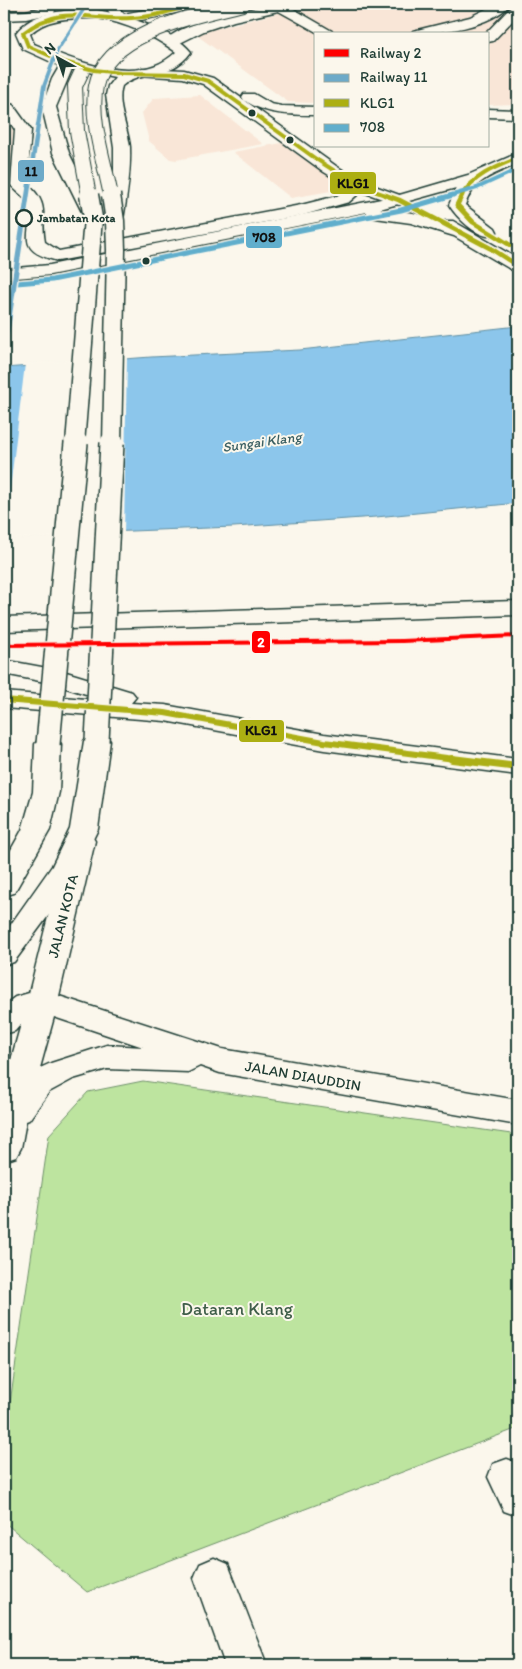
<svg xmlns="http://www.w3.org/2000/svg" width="522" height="1669" viewBox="0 0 522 1669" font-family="Itim,sans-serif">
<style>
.built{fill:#f9e6d7}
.green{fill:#bde49f;stroke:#6e906a}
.water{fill:#8cc6eb;stroke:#608fa2}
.pier{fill:#fbf7ec}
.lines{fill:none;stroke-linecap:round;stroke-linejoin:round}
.minor-casing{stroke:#1f3d34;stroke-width:3}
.major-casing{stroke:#1f3d34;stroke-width:3}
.highway-casing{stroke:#1f3d34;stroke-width:3}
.minor{fill:#fbf7ec;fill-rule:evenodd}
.major{fill:#fbf7ec;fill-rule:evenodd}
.highway{fill:#fbf7ec;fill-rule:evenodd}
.highway-bridge-far2-casing{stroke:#1f3d34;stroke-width:16;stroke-linecap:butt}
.highway-bridge-far1-casing{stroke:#1f3d34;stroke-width:21;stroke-linecap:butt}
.highway-bridge-casing{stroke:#1f3d34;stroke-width:26;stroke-linecap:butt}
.highway-bridge-far2{stroke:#fbf7ec;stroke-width:14}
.highway-bridge-far1{stroke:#fbf7ec;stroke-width:18}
.highway-bridge{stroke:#fbf7ec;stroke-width:23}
.bus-1-far3-casing{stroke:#fbf7ec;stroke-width:5.5}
.bus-1-far2-casing{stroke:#fbf7ec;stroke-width:8}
.bus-1-far1-casing{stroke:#fbf7ec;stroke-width:9}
.bus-1-casing{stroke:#fbf7ec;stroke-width:12}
.bus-2-far1-casing{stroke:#fbf7ec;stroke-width:5.5}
.bus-2-casing{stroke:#fbf7ec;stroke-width:8}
.bus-1-far3{stroke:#acaf12;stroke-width:4}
.bus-1-far2{stroke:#acaf12;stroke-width:5}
.bus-1-far1{stroke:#acaf12;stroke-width:6}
.bus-1{stroke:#acaf12;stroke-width:8}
.bus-2-far1{stroke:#61aecc;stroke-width:4}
.bus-2{stroke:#61aecc;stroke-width:5}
.rail-1-casing{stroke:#fbf7ec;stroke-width:3}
.rail-2-casing{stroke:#fbf7ec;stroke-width:3}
.rail-1{fill:#f00;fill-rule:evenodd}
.rail-2{fill:#6daac8;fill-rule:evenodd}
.bus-dot{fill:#1f3d34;stroke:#fbf7ec;stroke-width:2}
.stop-dot{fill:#fbf7ec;stroke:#1f3d34;stroke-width:2.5}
.labels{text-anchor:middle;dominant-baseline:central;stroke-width:4;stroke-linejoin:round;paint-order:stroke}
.far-stop-label{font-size:12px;font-weight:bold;fill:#1f3d34;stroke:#fbf7ec;text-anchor:start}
.far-water-label{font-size:14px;font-style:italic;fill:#3a5f62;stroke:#fbf7ec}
.street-label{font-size:15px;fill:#1f3d34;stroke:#fbf7ec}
.near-park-label{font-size:18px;fill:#3f5e49;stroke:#fbf7ec}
.line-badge{stroke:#fbf7ec;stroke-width:2}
.badge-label{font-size:14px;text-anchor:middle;font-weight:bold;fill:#fff}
.pale-badge-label{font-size:14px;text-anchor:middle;font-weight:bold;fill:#111}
</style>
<rect width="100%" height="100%" fill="#fbf7ec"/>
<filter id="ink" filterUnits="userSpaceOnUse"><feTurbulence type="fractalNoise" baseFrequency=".02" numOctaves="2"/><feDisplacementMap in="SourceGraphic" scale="10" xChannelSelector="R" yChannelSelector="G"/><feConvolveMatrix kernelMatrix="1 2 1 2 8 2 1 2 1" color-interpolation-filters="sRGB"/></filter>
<g filter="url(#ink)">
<g class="built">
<path d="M 4,4 L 49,4 L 34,11 L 19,12 L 4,12 Z"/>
<path d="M 314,4 L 518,4 L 518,104 L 488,105 L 488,34 L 316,34 L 316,103 L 288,102 L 195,34 Z"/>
<path d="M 200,95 L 263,144 L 176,160 L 170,159 L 149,141 L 142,113 L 154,98 Z"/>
<path d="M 4,115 L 14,131 L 14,168 L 4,172 Z"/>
<path d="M 287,142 L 348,188 L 291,198 L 233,152 Z"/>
</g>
<path class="green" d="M 143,1081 L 518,1135 L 518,1428 L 87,1592 L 4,1522 L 4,1444 L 49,1135 L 88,1092 Z"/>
<path class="water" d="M 518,326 L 518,503 L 376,517 L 234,527 L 4,536 L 4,368 L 151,357 L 300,350 Z"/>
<path class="pier" d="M 127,356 L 124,534 L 4,539 L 25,364 Z"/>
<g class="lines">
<g class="minor-casing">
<g id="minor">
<path d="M 104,4 L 116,4 L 127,18 L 125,21 L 115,21 Z"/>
<path d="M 275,4 L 285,4 L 337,34 L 320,34 L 275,9 L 274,6 Z"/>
<path d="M 496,4 L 510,4 C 492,27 439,34 411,34 L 413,31 L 470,17 Z"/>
<path d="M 518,4 L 518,15 L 493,41 L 488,42 L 488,34 L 485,34 L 513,5 Z"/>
<path d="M 4,102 L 13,105 L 31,130 L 27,184 C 51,204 40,216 45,242 L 59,251 L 301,205 L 337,196 L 348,188 L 349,181 L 361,181 L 364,189 L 349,202 L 303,215 L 58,261 C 10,249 36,234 27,203 C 24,195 15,191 11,185 L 15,130 L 4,113 Z"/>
<path d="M 518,601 L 518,615 L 4,631 L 4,617 Z"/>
<path d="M 81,832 L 91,835 L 95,841 L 59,996 L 222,1049 L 518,1100 L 518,1125 L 220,1073 L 200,1066 L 188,1072 L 107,1069 L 73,1079 L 49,1092 L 29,1120 L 26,1121 L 21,1148 L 16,1157 L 4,1161 L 4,1085 L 21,1024 L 15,1031 L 4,1034 L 4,1005 L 15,997 L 29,993 L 67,841 L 71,835 ZM 54,1017 L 143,1047 L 107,1045 L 51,1063 L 40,1068 Z"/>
<path d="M 507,1459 L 518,1463 L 518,1516 L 504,1511 L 488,1477 L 493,1464 Z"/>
<path d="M 214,1558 L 228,1564 L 267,1665 L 225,1665 L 194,1578 L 200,1564 Z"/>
</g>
</g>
<g class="major-casing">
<g id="major">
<path d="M 180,4 L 202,4 L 201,7 C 186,10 122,28 113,18 C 118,13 169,6 180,4 Z"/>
<path d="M 274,4 L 297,4 L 296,7 L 234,21 L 204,31 L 176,45 L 166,45 L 164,42 C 179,22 249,9 274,4 Z"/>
<path d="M 142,68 L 184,70 L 213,78 L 244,100 L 242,97 L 244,94 L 254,94 L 271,104 L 281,106 L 316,107 L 316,115 C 289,115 267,115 244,100 L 336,166 L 361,181 L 405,197 L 407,200 L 405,203 L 399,205 L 349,187 L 324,172 L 203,84 L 183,78 L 137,75 L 135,72 Z"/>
<path d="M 488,109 L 518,110 L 518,118 L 488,117 Z"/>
<path d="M 4,660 L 63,671 L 132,692 L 136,697 L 131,703 L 165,705 L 324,734 L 518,759 L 518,775 L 324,750 L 165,721 L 4,708 L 4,692 L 109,701 L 50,683 L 4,674 Z"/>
</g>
</g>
<g class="highway-casing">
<g id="highway">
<path d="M 49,6 L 54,7 L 55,10 L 54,13 L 26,19 L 4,20 L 4,12 L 26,11 Z"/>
<path d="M 97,10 C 124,15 174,30 191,52 C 170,81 142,68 122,86 C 116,105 128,127 130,147 C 131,171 127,196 123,220 L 121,224 L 109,224 L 107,220 L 114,172 L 114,148 L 106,95 L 108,86 L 115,77 L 72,69 L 56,107 L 69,153 L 101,218 L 99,222 L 87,222 L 85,218 L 53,153 L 42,107 L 52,79 L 59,67 L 58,65 L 23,49 L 16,33 C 34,9 71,10 97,10 ZM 97,18 C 126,23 152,35 176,52 C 138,89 74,60 34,44 L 30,34 C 47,17 74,18 97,18 Z"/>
<path d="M 518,153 L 518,164 C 495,174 474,179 465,205 L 495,228 L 497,232 L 495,236 C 479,240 457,218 449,205 L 456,188 L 380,209 L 413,213 L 441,221 L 453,221 L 518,259 L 518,271 L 512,270 L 454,236 L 411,223 L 368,217 L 367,212 L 50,275 L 4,279 L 4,269 L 50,265 L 396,196 L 468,175 Z"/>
<path d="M 97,733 L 106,735 L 110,741 L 98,829 L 79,868 L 51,912 L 14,962 L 4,965 L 4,934 L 52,866 L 70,829 L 84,741 L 88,735 Z"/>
<path d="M 48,736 L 57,738 L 61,744 L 59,792 L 50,830 L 14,893 L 4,896 L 4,862 L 22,830 L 33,792 L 35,744 L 39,738 Z"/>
</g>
</g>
<use href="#minor" class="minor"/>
<use href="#major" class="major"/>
<use href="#highway" class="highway"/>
<g class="highway-bridge-far2-casing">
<g id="highway-bridge-far2">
<path d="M 82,71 L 75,86 L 77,131 L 89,196"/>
<path d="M 111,196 C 105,163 89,119 96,86 C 106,32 199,15 243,4"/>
</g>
</g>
<g class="highway-bridge-far1-casing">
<g id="highway-bridge-far1">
<path d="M 111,195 L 115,221 L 116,250 L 112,444"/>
<path d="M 75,444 L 93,218 L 89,195"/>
</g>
</g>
<g class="highway-bridge-casing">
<g id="highway-bridge">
<path d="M 97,741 L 112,443"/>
<path d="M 48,744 L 76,443"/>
</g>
</g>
<use href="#highway-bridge-far2" class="highway-bridge-far2"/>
<use href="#highway-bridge-far1" class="highway-bridge-far1"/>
<use href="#highway-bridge" class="highway-bridge"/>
<g class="bus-1-far3-casing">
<g id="bus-1-far3">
<path d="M 196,4 C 175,10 153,17 131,18 C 87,21 63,3 23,33 L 28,46 L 64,62 L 94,70 L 120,73 L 184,74 L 208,81 L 316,159 L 355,184 L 388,196"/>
<path d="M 461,196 C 474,175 496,167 518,158"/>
</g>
</g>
<g class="bus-1-far2-casing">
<g id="bus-1-far2">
<path d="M 385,195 L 399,200 L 490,248 L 518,266"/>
<path d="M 462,195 L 457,205 L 473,222 L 510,245"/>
</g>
</g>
<g class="bus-1-far1-casing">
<path id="bus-1-far1" d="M 4,700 L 165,713 L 324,742 L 462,760"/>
</g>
<g class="bus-1-casing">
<path id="bus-1" d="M 452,759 L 518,767"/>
</g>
<g class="bus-2-far1-casing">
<path id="bus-2-far1" d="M 449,196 L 477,188 L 518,169"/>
</g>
<g class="bus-2-casing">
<path id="bus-2" d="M 5,284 L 52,280 L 401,210 L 453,195"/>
</g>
<use href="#bus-1-far3" class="bus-1-far3"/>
<use href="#bus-1-far2" class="bus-1-far2"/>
<use href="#bus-1-far1" class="bus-1-far1"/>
<use href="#bus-1" class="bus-1"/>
<use href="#bus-2-far1" class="bus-2-far1"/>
<use href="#bus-2" class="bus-2"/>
<g class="rail-1-casing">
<path id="rail-1" d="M 518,634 L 518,638 L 402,643 L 4,647 L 4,643 L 402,639 Z"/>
</g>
<g class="rail-2-casing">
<path id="rail-2" d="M 85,4 L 89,4 L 59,51 L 46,86 L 7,349 L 4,351 L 4,331 L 42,86 L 55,51 Z"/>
</g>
<use href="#rail-1" class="rail-1"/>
<use href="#rail-2" class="rail-2"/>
</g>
</g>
<g class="bus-dot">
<circle cx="252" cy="113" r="4.5"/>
<circle cx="290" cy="140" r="4.5"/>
<circle cx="146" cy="261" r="4.5"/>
</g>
<circle class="stop-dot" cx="24" cy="218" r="8"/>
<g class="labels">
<g class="far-stop-label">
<text x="37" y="218">Jambatan Kota</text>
</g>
<g class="far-water-label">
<text transform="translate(262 442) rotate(-8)">Sungai Klang</text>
</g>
<g class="street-label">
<text transform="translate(63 916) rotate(-76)">JALAN KOTA</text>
<text transform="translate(303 1076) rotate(10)">JALAN DIAUDDIN</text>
</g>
<g class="near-park-label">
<text x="237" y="1309">Dataran Klang</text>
</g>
</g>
<g class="line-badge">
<rect x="17" y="159" width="28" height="24" rx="5" fill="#6daac8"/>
<rect x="329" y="171" width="48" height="24" rx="5" fill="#acaf12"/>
<rect x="245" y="225" width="38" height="24" rx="5" fill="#61aecc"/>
<rect x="251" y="630" width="20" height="24" rx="5" fill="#f00"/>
<rect x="238" y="719" width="47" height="24" rx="5" fill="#acaf12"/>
</g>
<g class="badge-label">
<text x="261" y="647">2</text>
</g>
<g class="pale-badge-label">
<text x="31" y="176">11</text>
<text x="353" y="188">KLG1</text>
<text x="264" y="242">708</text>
<text x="261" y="735">KLG1</text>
</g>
<rect width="522" height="1669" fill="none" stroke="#fbf7ec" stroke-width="20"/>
<rect x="10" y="10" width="502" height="1649" fill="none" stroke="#1f3d34" stroke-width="2" filter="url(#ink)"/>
<rect x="314" y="32" width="175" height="115" fill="#fbf7ec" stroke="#a3ada2"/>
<rect x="324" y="49" width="25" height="8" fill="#ff0000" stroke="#a3ada2"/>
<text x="360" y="58" font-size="15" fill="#1f3d34">Railway 2</text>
<rect x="324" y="74" width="25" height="8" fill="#6daac8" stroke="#a3ada2"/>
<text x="360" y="82" font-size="15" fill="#1f3d34">Railway 11</text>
<rect x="324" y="99" width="25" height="8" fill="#acaf12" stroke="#a3ada2"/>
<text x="360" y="108" font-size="15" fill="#1f3d34">KLG1</text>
<rect x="324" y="124" width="25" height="8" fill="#61aecc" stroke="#a3ada2"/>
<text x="360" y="132" font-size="15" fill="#1f3d34">708</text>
<g transform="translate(58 58) rotate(320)" stroke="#fbf7ec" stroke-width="4" paint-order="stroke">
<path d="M0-4L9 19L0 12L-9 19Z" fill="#1f3d34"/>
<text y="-8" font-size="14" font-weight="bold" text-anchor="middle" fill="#1f3d34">N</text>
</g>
</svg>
